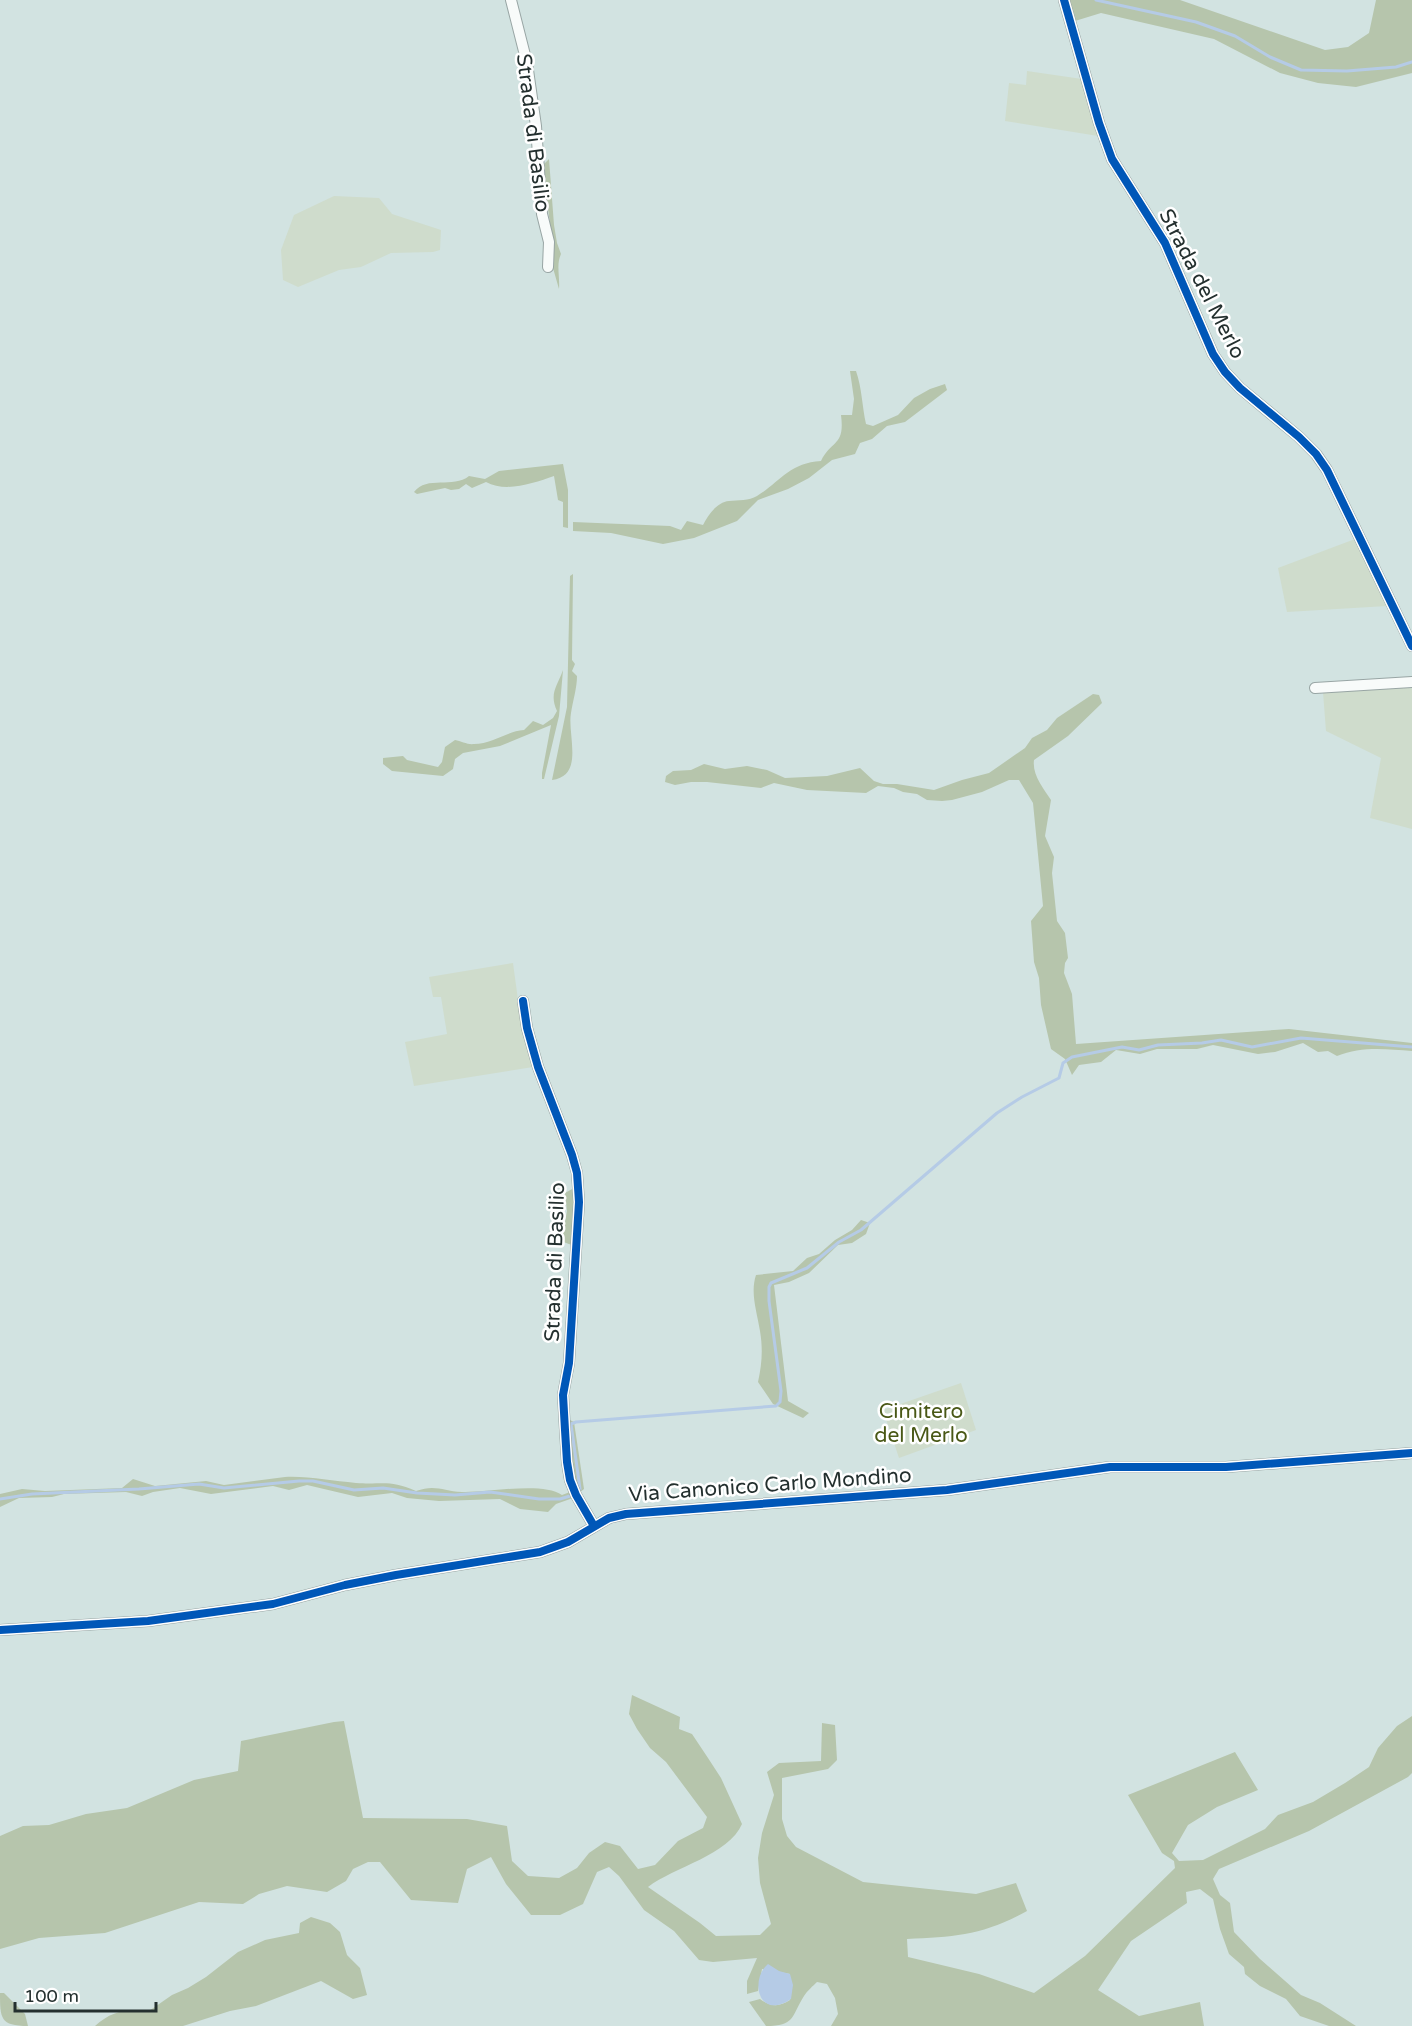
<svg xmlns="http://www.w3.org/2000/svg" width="1412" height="2026" viewBox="0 0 1412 2026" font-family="'Varela Round',sans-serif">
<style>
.green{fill:#cfdccc}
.forest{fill:#b6c5ac}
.water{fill:#b5cbe6}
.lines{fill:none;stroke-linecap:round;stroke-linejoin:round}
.stream{stroke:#b5cbe6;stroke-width:3}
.minor-casing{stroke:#98a5a4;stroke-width:12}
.minor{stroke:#f8fbfa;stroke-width:10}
.cycleway-casing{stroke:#fff;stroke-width:11}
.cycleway{stroke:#0057b8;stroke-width:8}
.labels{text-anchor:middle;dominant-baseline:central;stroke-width:5;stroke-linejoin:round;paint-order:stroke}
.street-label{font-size:21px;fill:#24302f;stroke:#fff}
.park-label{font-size:21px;fill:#495816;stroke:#fff}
</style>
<rect width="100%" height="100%" fill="#d2e3e1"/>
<g class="green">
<path d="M 1027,71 L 1082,79 L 1098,136 L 1005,121 L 1009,83 L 1026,85 Z"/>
<path d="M 334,196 L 379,198 L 392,214 L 441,230 L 440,250 L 433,252 L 391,253 L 361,267 L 339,270 L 298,287 L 283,280 L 281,250 L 294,215 Z"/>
<path d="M 1355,539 L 1387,606 L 1287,612 L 1278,568 Z"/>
<path d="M 1412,686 L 1412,829 L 1370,818 L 1381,758 L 1326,731 L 1323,692 Z"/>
<path d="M 513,963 L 518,1000 L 533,1067 L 414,1086 L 405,1042 L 447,1034 L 441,997 L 433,997 L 429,977 Z"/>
<path d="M 961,1383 L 976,1430 L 899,1458 L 883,1410 Z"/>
</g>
<g class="forest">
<path d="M 1069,0 L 1180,0 L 1325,50 L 1348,47 L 1369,33 L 1376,0 L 1412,0 L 1412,73 L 1356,87 L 1318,83 L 1280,73 L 1214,39 L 1101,13 L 1075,21 Z"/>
<path d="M 549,159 L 554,225 L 557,243 L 561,254 C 556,264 560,277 559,289 L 553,268 L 551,230 L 544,181 L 544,164 Z"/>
<path d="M 850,371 L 856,371 C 862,388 862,406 866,424 L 873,426 L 898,415 L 914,398 L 930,389 L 945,384 L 947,390 L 905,422 L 887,426 L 872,439 L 860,443 L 855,454 L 832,460 L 809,478 L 788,489 L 758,500 L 737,521 L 694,538 L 663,544 L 611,533 L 573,531 L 573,522 L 670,526 L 681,530 L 687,521 L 703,525 C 708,515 717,502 729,501 C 738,500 749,501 757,496 C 780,482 789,463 821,461 C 832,439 845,447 841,415 L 852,415 L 854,399 Z"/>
<path d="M 563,464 L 568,490 L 568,528 L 563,527 L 563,502 L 558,500 L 554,476 C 534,483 506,493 486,482 L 472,488 L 466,484 L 459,489 L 451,490 L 445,488 L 417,494 L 414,492 C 427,475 453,489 469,476 L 485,479 L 499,471 Z"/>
<path d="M 573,574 L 572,660 L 575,664 L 572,671 L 577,676 C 577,688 573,700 571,713 C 567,734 585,776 552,780 L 567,707 L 570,576 Z"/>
<path d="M 563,670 L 559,716 L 544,779 L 542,779 L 542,773 L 551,725 L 500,746 L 463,753 L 455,759 L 453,769 L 443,776 L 392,771 L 383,764 L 383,758 L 403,756 L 407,760 L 438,767 L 442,762 L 445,747 L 455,740 C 461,741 468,745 474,744 C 492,744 507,731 524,730 L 533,721 L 543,725 L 553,718 L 557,711 C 549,693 557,687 563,670 Z"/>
<path d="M 1093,694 L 1099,695 L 1102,703 L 1068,736 L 1034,760 C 1032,775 1043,788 1051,800 L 1045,836 L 1054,857 L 1052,873 L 1057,921 L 1065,933 L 1068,958 L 1065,963 L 1064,973 L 1072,994 L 1076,1044 L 1289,1029 L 1412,1043 L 1412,1051 C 1386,1049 1361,1046 1337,1056 L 1328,1051 L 1318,1052 L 1303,1043 L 1275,1052 L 1258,1054 L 1213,1045 L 1197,1049 L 1157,1049 L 1140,1054 L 1116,1050 L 1101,1062 L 1079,1065 L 1072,1075 L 1065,1059 L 1051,1049 L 1041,1005 L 1039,978 L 1034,962 L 1031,921 L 1043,906 L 1033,803 L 1019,780 L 1009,780 L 982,792 L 952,800 L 942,801 L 927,800 L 917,794 L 903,792 L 894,788 L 878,786 L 866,793 L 807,790 L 774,783 L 761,788 L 707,782 L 691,782 L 675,785 L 665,782 L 666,776 L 673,771 L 691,770 L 704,764 L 725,769 L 747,766 L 767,770 L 785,778 L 827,776 L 860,768 L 874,781 L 883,784 L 897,784 L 934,790 L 962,780 L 989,773 L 1025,748 L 1032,738 L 1047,730 L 1057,718 Z"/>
<path d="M 574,1188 L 572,1245 C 561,1242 557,1239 556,1227 L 565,1222 L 567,1211 L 565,1193 Z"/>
<path d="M 861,1220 L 870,1223 L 866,1234 L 852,1243 L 838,1245 L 809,1273 L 789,1282 L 774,1285 L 788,1401 L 809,1413 L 803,1418 L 773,1404 L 758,1382 C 762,1364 763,1349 760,1331 C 757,1312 750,1293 756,1275 L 793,1271 L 807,1258 L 819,1254 L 835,1240 L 852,1230 Z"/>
<path d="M 568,1419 L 574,1422 L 584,1489 L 579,1493 L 572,1467 Z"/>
<path d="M 285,1477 C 309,1476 332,1481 356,1483 C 383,1485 389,1479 416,1491 C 435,1484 443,1491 462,1492 C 487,1493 542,1481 562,1495 L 570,1492 L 573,1498 L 556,1504 L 548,1512 L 520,1509 L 500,1499 L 439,1501 L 407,1498 L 392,1493 L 358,1497 L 307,1485 L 289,1490 L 273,1486 L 211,1494 L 180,1488 L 153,1492 L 142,1496 L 126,1492 L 64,1494 L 52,1497 L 19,1498 L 0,1507 L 0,1494 L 22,1489 L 45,1491 L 122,1488 L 133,1479 L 155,1486 L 206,1481 L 224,1485 Z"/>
<path d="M 632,1695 L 680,1717 L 679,1729 L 692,1734 L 708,1758 L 721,1778 L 742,1824 C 729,1855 674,1867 648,1887 L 700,1923 L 716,1936 L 760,1935 L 771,1924 L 760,1883 L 758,1858 L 762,1833 L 774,1795 L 767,1772 L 779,1763 L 821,1761 L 822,1723 L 835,1725 L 837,1760 L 828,1769 L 782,1778 L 782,1819 L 787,1836 L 796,1847 L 863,1882 L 976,1894 L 1016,1883 L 1027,1911 C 984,1935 955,1937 907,1939 L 908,1957 L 979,1974 L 1034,1993 L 1085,1956 L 1175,1868 L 1174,1861 L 1162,1853 L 1128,1795 L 1235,1752 L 1258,1790 L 1217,1807 L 1188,1825 L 1172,1853 L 1179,1861 L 1203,1860 L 1265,1829 L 1278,1815 L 1313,1802 L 1345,1783 L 1369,1767 L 1378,1748 L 1397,1726 L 1412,1716 L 1412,1773 L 1408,1777 L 1309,1831 L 1219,1869 L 1213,1879 L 1220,1895 L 1230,1903 L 1234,1932 L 1260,1959 L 1301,1995 L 1320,2003 L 1356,2026 L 1329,2026 L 1300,2016 L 1286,1999 L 1260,1986 L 1245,1974 L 1244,1967 L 1229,1954 L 1220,1929 L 1213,1899 L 1200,1889 L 1186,1892 L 1187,1903 L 1131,1941 L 1098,1990 L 1139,2016 L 1200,2002 L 1204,2026 L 831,2026 L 838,2014 L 835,1998 L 827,1984 L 817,1982 C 813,1986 807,1991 804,1996 C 791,2017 795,2026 766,2026 L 749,2002 L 760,1999 C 771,2007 779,2007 790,2000 L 790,1974 L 762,1969 L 758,1991 L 747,1994 L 747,1981 L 757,1958 L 713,1962 L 699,1960 L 674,1931 L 644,1910 L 619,1876 L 609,1867 L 597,1872 L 583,1904 L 560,1915 L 531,1915 L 506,1884 L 491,1857 L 467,1869 L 458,1903 L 411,1900 L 380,1862 L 368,1862 L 353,1869 L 346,1881 L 327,1892 L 287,1886 L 259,1894 L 243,1904 L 199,1902 L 105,1933 L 39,1938 L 0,1949 L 0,1836 L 23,1826 L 49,1825 L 86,1814 L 127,1808 L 194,1780 L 238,1771 L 241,1741 L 334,1722 L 344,1721 L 363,1818 L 467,1819 L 507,1826 L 512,1861 L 528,1876 L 559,1878 L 577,1868 L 589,1853 L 605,1842 L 620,1846 L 638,1869 L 655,1865 L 678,1841 L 703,1828 L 707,1817 L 666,1762 L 650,1748 L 637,1729 L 629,1714 Z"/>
<path d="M 311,1917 L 330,1923 L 340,1932 L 347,1955 L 360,1968 L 367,1995 L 353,1999 L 321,1981 L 256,2006 L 230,2011 L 183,2026 L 95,2026 C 111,2011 128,2008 149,2011 L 172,1995 L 188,1988 L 206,1977 L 238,1952 L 265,1940 L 299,1933 L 300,1923 Z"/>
<path d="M 0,1993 L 4,1993 L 25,2014 L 28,2026 C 0,2026 0,2018 0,1993 Z"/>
</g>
<path class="water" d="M 768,1964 L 779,1971 L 790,1974 L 793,1985 L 791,1999 C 759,2021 749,1980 768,1964 Z"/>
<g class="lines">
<g class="stream">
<path d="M 1096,0 L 1196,22 L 1235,36 L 1270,57 L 1301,70 L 1347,71 L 1396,67 L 1412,62"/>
<path d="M 580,1489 L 571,1424 L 576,1422 L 776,1406 L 780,1402 L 781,1391 L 769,1301 L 769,1287 L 771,1283 L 807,1268 L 839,1242 L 861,1230 L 997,1113 L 1022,1097 L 1059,1078 L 1063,1063 L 1072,1057 L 1122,1047 L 1139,1050 L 1158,1045 L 1202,1043 L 1221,1040 L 1252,1047 L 1301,1038 L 1412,1047"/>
<path d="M 0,1499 L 32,1494 L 139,1489 L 199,1484 L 224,1488 L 299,1481 L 313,1481 L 354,1490 L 383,1488 L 417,1493 L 455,1495 L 490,1492 L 539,1499 L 560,1499 L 570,1496"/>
</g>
<g class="minor-casing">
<g id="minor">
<path d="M 511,0 L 527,63 L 536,126 L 542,214 L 549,242 L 548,267"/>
<path d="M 1064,0 L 1099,123 L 1112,159 L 1165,243 L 1213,354 L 1225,372 L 1240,388 L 1299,437 L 1316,454 L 1327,470 L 1412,646"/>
<path d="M 1315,688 L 1412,682"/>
<path d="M 523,1001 L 527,1028 L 538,1067 L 572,1155 L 577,1173 L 579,1202 L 569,1363 L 563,1395 L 565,1430 L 567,1462 L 570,1480 L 576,1495 L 594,1526"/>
<path d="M 0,1630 L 148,1621 L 273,1604 L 345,1585 L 396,1575 L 540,1552 L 568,1542 L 609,1518 L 626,1514 L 947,1490 L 1110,1467 L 1226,1467 L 1412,1453"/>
</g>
</g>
<use href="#minor" class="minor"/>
<g class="cycleway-casing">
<g id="cycleway">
<path d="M 1064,0 L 1099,123 L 1112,159 L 1165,243 L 1213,354 L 1225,372 L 1240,388 L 1299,437 L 1316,454 L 1327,470 L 1412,646"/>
<path d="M 523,1001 L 527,1028 L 538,1067 L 572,1155 L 577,1173 L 579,1202 L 569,1363 L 563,1395 L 565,1430 L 567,1462 L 570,1480 L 576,1495 L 594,1526"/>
<path d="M 0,1630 L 148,1621 L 273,1604 L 345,1585 L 396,1575 L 540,1552 L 568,1542 L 609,1518 L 626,1514 L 947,1490 L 1110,1467 L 1226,1467 L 1412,1453"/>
</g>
</g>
<use href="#cycleway" class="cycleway"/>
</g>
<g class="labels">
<g class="street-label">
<text transform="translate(533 133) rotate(83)">Strada di Basilio</text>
<text transform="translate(1202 284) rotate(63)">Strada del Merlo</text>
<text transform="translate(555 1262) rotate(-88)">Strada di Basilio</text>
<text transform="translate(770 1485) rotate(-4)">Via Canonico Carlo Mondino</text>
</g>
<g class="park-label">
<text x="921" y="1411">Cimitero<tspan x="921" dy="24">del Merlo</tspan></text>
</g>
</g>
<path d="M15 2002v9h141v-9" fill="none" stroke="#24302f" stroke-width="3"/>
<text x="24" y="2002" font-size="18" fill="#24302f" stroke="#ffffff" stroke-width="4.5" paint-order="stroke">100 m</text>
</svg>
